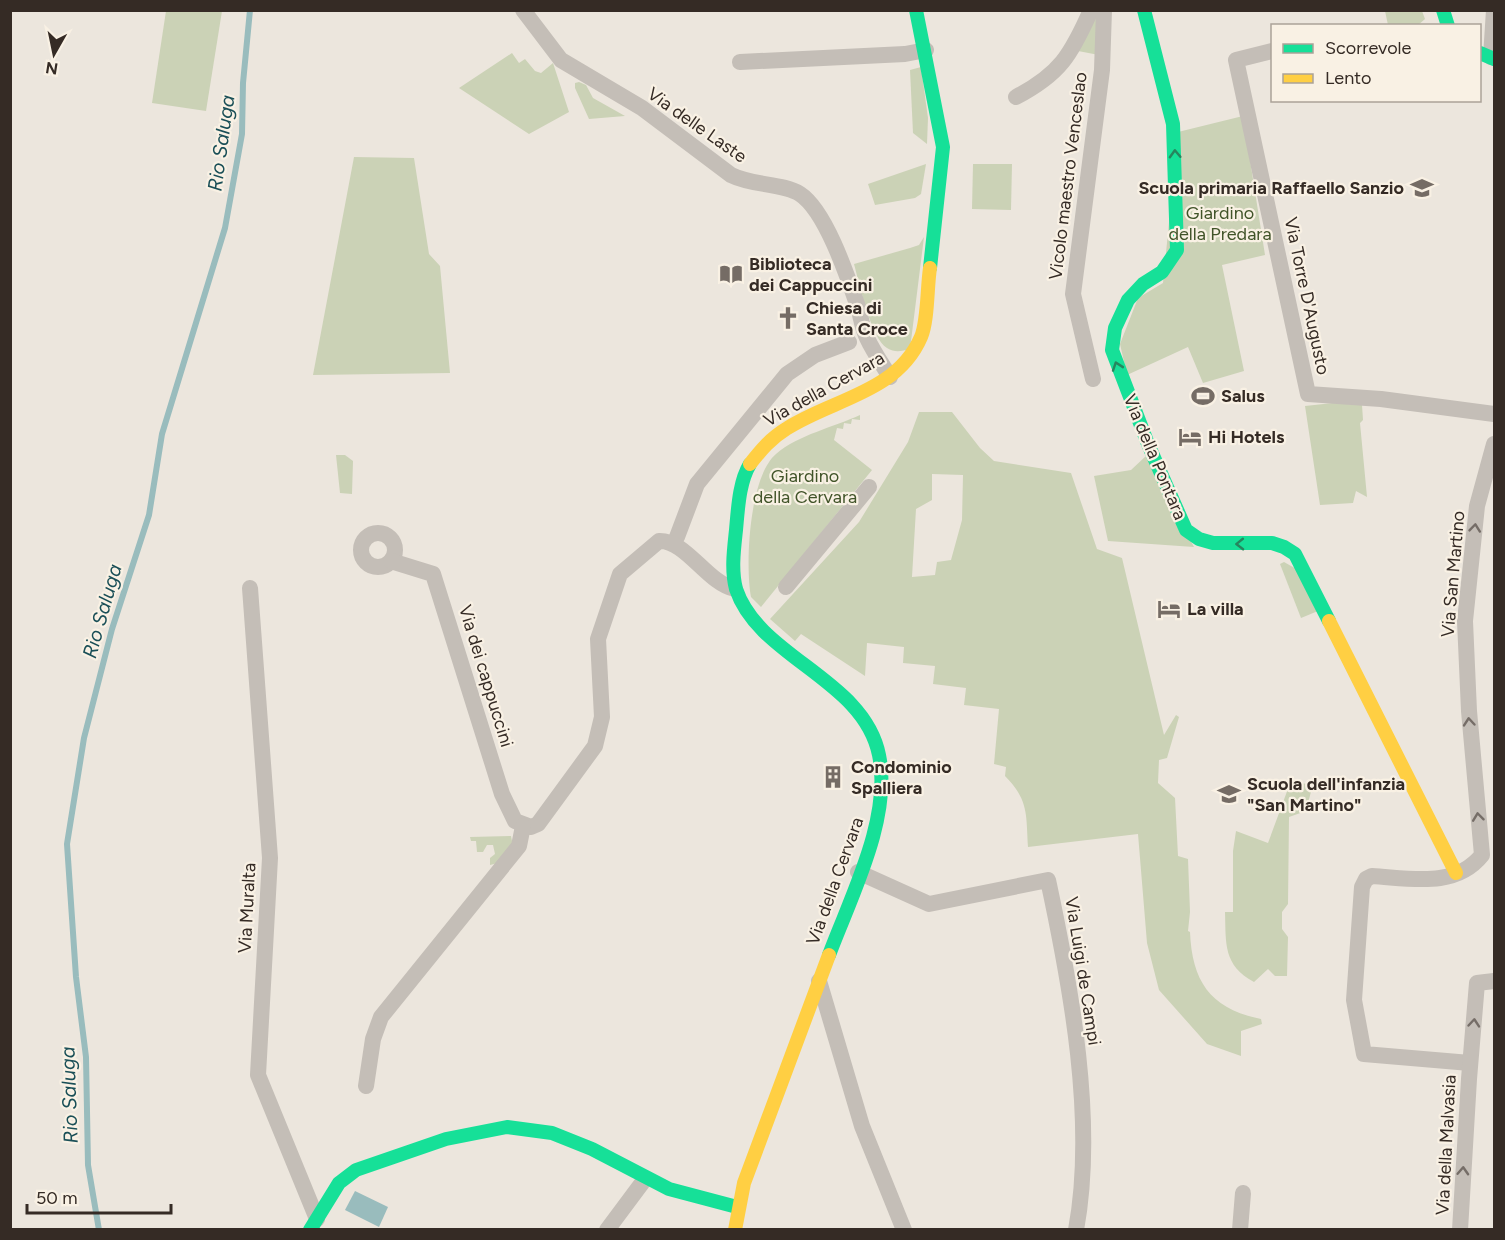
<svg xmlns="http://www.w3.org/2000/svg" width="1505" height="1240" viewBox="0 0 1505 1240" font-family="Figtree,sans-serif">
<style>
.green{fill:#cbd2b6;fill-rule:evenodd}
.water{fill:#99bcbd}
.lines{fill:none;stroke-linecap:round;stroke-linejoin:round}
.stream{stroke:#99bcbd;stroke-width:6}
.street{stroke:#c4beb7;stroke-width:16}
.fast{stroke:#16e098;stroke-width:14}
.slow{stroke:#ffcf43;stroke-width:14}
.oneway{stroke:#26865e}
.oneway2{stroke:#756d67}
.labels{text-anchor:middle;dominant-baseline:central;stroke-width:4.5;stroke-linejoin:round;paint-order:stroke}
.street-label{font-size:18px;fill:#352b25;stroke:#f9f1e4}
.poi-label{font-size:18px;font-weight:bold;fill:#352b25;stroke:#f9f1e4;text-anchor:start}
.park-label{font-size:18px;fill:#415429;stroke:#f9f1e4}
.water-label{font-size:20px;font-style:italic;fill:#1a4f57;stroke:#f9f1e4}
</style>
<rect width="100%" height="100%" fill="#ece6dd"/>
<g class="green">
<path d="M 166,11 L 222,11 L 206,111 L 152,103 Z"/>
<path d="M 1096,11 L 1099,55 L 1078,51 Z"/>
<path d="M 1385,11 L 1422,11 L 1425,19 L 1418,25 L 1388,25 Z"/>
<path d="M 512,53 L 519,63 L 525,59 L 535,71 L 541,73 L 553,63 L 569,112 L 529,134 L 459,88 Z"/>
<path d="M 921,67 L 928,118 L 927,144 L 913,133 L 910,70 Z"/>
<path d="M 579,82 L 586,85 L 593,98 L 625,116 L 589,119 L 575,88 L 575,83 Z"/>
<path d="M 1243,116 L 1265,255 L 1222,265 L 1244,371 L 1203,383 L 1188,347 L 1127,375 L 1120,344 L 1138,298 L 1163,283 L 1178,132 Z"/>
<path d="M 354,157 L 414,158 L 429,254 L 440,266 L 450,373 L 313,375 Z"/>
<path d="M 926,164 L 921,194 L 915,198 L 875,205 L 868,184 Z"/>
<path d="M 973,164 L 1012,164 L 1011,210 L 972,209 Z"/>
<path d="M 924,237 L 910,349 C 902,351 895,353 887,348 C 871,339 859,282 854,264 L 910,248 L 919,245 Z"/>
<path d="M 1333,403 L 1362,405 L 1363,420 L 1360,423 L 1367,497 L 1356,491 L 1353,503 L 1320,505 L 1305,406 Z"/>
<path d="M 919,412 L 952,412 L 980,448 L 994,461 L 1071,473 L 1097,549 L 1122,558 L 1164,735 L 1176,715 L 1179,717 L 1167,758 L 1159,760 L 1158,783 L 1175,798 L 1178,856 L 1188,859 L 1190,912 L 1188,931 L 1190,932 C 1192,982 1211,1009 1261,1019 L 1262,1024 L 1241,1031 L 1241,1056 L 1207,1044 L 1159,990 L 1147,943 L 1138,834 L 1028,847 C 1026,815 1029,800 1005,776 L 1006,767 L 994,764 L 999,709 L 964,705 L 966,688 L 933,684 L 935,666 L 903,663 L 904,647 L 867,643 L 865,676 L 801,634 L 795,641 L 770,619 L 859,522 L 908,442 ZM 932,474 L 963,475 L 962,520 L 951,560 L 937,562 L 935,575 L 912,577 L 916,509 L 932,500 Z"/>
<path d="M 860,415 L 860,420 L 852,419 L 851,424 L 844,423 L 843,429 L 837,428 L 834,440 L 872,470 L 761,607 L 751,597 C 745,565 749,477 776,454 C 798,435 834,427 860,415 Z"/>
<path d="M 336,455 L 345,455 L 353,461 L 352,494 L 340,493 Z"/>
<path d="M 1146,456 L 1194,547 L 1108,541 L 1094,476 L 1131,470 Z"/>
<path d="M 1284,562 L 1300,571 L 1318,611 L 1301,618 L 1280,564 Z"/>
<path d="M 1293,783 L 1313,784 L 1306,811 L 1289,817 L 1288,904 L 1282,912 L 1282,929 L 1288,937 L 1287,976 L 1275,976 L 1268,969 L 1254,982 C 1223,965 1226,944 1225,912 L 1233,912 L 1233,851 L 1236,831 L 1268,843 L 1289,786 Z"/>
<path d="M 511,836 L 513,846 L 498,863 L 490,865 L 490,858 L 495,854 L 493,845 L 487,845 L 483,852 L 477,852 L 476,841 L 471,841 L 470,837 Z"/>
</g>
<path class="water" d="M 355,1191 L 388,1207 L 379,1227 L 345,1210 Z"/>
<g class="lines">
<path class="stream" d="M 99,1230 L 88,1165 L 86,1057 L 76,977 L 67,844 L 84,738 L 112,629 L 149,515 L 162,434 L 225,228 L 242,134 L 243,83 L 250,10"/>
<g class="street">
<path d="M 523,10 L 561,60 L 642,108 L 731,175 C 753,186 783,183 800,194 C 826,211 848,278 858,307 C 861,317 862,328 867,338 C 873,351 882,364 890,377"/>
<path d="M 1272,51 L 1236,60 L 1308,394 L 1381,399 L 1494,414"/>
<path d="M 1491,57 L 1494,10"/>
<path d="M 740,62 L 905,54 L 926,50"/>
<path d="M 1016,97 C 1060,74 1071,55 1091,10"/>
<path d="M 1093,379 L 1073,294 L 1102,70 L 1104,10"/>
<circle cx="378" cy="550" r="17"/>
<path d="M 677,537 L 697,484 L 787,374 L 815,355 L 849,342"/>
<path d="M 391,561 L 433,574 L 502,794 L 515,821 L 531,827 L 538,824 L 595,746 L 602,717 L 598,639 L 620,574 L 659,541 C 686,540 707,583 735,589"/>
<path d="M 786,587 L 869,487"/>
<path d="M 250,588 L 270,858 L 258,1075 L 317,1219"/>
<path d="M 858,872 L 929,904 L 1048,880 C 1071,987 1096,1122 1076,1230"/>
<path d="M 819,981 L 862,1126 L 904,1230"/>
<path d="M 1470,1063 L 1364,1054 L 1354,1000 L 1362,887 L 1366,879 L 1372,876 C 1409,878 1455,889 1482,855 L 1469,711 L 1465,621 L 1477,506 L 1494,444"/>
<path d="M 366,1086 L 373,1039 L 381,1017 L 519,846 L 523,826"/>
<path d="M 607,1230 L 645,1179"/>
<path d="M 1240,1230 L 1243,1193"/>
<path d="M 1460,1230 L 1469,1079 L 1477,983 L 1494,981"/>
</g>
<g class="fast">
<path d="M 916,10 L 943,147 L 930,268"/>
<path d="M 1144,10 L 1173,124 L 1177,250 L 1162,272 L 1143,284 L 1128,300 L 1115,328 L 1112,350 L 1148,444 L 1186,530 L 1199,539 L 1213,543 L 1272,543 L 1284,547 L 1295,554 L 1329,621"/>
<path d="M 1443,10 L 1448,26"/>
<path d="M 1480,53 L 1494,59"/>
<path d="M 750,464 C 739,482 738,509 736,530 C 734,549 731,570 736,589 C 759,658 864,679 879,755 C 892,818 851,896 829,955"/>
<path d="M 310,1230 L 339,1183 L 356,1170 L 446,1139 L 507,1127 L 552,1133 L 592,1149 L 669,1189 L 737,1207"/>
</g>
<g class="slow">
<path d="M 750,464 C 761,450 771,438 786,429 C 832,399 897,393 921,337 C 928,321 927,287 930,268"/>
<path d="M 1329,621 L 1456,873"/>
<path d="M 735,1230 L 744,1183 L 829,955"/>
</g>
</g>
<defs><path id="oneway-chevron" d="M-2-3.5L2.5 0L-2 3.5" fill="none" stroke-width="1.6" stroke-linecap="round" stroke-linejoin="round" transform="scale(1.5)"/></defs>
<g class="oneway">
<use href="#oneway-chevron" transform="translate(1175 154) rotate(-92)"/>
<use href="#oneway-chevron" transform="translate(1117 366) rotate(-109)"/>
<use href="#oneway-chevron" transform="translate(1240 544) rotate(179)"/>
</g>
<g class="oneway2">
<use href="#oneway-chevron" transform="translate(1475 528) rotate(-84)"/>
<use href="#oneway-chevron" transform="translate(1469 722) rotate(-95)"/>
<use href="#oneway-chevron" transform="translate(1478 817) rotate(-97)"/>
<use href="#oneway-chevron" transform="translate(1474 1023) rotate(-85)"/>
<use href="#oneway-chevron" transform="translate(1463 1171) rotate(-87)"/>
</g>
<defs>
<g id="school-bare" transform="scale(1.8)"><path d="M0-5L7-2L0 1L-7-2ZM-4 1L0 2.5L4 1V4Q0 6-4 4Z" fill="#756c65" stroke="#f9f1e4" stroke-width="2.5" paint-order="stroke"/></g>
<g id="library-bare" transform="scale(1.8)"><path d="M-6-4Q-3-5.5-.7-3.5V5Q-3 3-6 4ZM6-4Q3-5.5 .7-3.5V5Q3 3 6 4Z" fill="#756c65" stroke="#f9f1e4" stroke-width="2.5" paint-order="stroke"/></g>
<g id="church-bare" transform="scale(1.8)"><path d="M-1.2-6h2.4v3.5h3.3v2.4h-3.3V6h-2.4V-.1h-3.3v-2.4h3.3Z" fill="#756c65" stroke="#f9f1e4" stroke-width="2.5" paint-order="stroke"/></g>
<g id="stadium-bare" transform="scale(1.8)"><path d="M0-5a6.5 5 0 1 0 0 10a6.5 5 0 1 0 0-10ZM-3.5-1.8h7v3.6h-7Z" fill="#756c65" stroke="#f9f1e4" stroke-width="2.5" paint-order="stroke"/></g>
<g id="hotel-bare" transform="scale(1.8)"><path d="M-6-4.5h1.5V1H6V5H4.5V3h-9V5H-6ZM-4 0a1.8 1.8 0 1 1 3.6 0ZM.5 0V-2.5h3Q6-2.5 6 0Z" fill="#756c65" stroke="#f9f1e4" stroke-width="2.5" paint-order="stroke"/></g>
<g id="building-bare" transform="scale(1.8)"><path d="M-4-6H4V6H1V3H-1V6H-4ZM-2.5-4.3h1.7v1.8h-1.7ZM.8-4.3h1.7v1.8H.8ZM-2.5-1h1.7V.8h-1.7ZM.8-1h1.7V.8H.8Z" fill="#756c65" stroke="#f9f1e4" stroke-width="2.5" paint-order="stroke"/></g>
</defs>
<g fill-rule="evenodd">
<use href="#school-bare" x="1422" y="188"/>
<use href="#library-bare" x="731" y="274"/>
<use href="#church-bare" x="788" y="318"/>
<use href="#stadium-bare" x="1203" y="396"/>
<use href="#hotel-bare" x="1190" y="437"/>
<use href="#hotel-bare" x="1169" y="609"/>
<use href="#building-bare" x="833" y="777"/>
<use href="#school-bare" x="1229" y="794"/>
</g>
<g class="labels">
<g class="street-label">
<text transform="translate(697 125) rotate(35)">Via delle Laste</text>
<text transform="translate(1068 176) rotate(-83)">Vicolo maestro Venceslao</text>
<text transform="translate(1307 296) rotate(78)">Via Torre D'Augusto</text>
<text transform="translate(824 389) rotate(-29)">Via della Cervara</text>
<text transform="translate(1155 457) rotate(67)">Via della Pontara</text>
<text transform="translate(1453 574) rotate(-85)">Via San Martino</text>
<text transform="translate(486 676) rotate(73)">Via dei cappuccini</text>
<text transform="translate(835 881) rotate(-70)">Via della Cervara</text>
<text transform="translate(247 908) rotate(-87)">Via Muralta</text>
<text transform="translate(1083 971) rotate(81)">Via Luigi de Campi</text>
<text transform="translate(1446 1145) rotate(-87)">Via della Malvasia</text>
</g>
<g class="poi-label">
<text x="1404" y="188" text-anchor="end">Scuola primaria Raffaello Sanzio</text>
<text x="749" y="264">Biblioteca<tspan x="749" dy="21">dei Cappuccini</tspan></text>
<text x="806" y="308">Chiesa di<tspan x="806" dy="21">Santa Croce</tspan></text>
<text x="1221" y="396">Salus</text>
<text x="1208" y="437">Hi Hotels</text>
<text x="1187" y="609">La villa</text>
<text x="851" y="767">Condominio<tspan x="851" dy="21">Spalliera</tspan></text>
<text x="1247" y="784">Scuola dell'infanzia<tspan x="1247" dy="21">"San Martino"</tspan></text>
</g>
<g class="park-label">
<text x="1220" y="213">Giardino<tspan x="1220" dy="21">della Predara</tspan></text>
<text x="805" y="476">Giardino<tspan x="805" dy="21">della Cervara</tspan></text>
</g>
<g class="water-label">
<text transform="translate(221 143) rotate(-82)">Rio Saluga</text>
<text transform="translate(102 611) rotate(-74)">Rio Saluga</text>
<text transform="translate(69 1095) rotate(-92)">Rio Saluga</text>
</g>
</g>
<rect width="1505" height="1240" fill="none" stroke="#352b25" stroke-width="24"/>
<rect x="1271" y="24" width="210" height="78" fill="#f9f1e4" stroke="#aba298" stroke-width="1.5"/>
<rect x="1283" y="44" width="30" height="9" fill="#16e098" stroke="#aba298" stroke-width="1.5"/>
<text x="1325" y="54" font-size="18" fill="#352b25">Scorrevole</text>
<rect x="1283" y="74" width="30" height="9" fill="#ffcf43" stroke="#aba298" stroke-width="1.5"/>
<text x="1325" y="84" font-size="18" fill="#352b25">Lento</text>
<g transform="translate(54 54) rotate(189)" stroke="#f9f1e4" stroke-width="4.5" paint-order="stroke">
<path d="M0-4.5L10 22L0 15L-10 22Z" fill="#352b25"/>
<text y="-9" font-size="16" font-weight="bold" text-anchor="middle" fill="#352b25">N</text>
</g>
<path d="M27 1204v9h144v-9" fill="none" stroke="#352b25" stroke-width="3"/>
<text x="36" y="1204" font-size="18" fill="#352b25" stroke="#f9f1e4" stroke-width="4.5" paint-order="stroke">50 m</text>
</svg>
